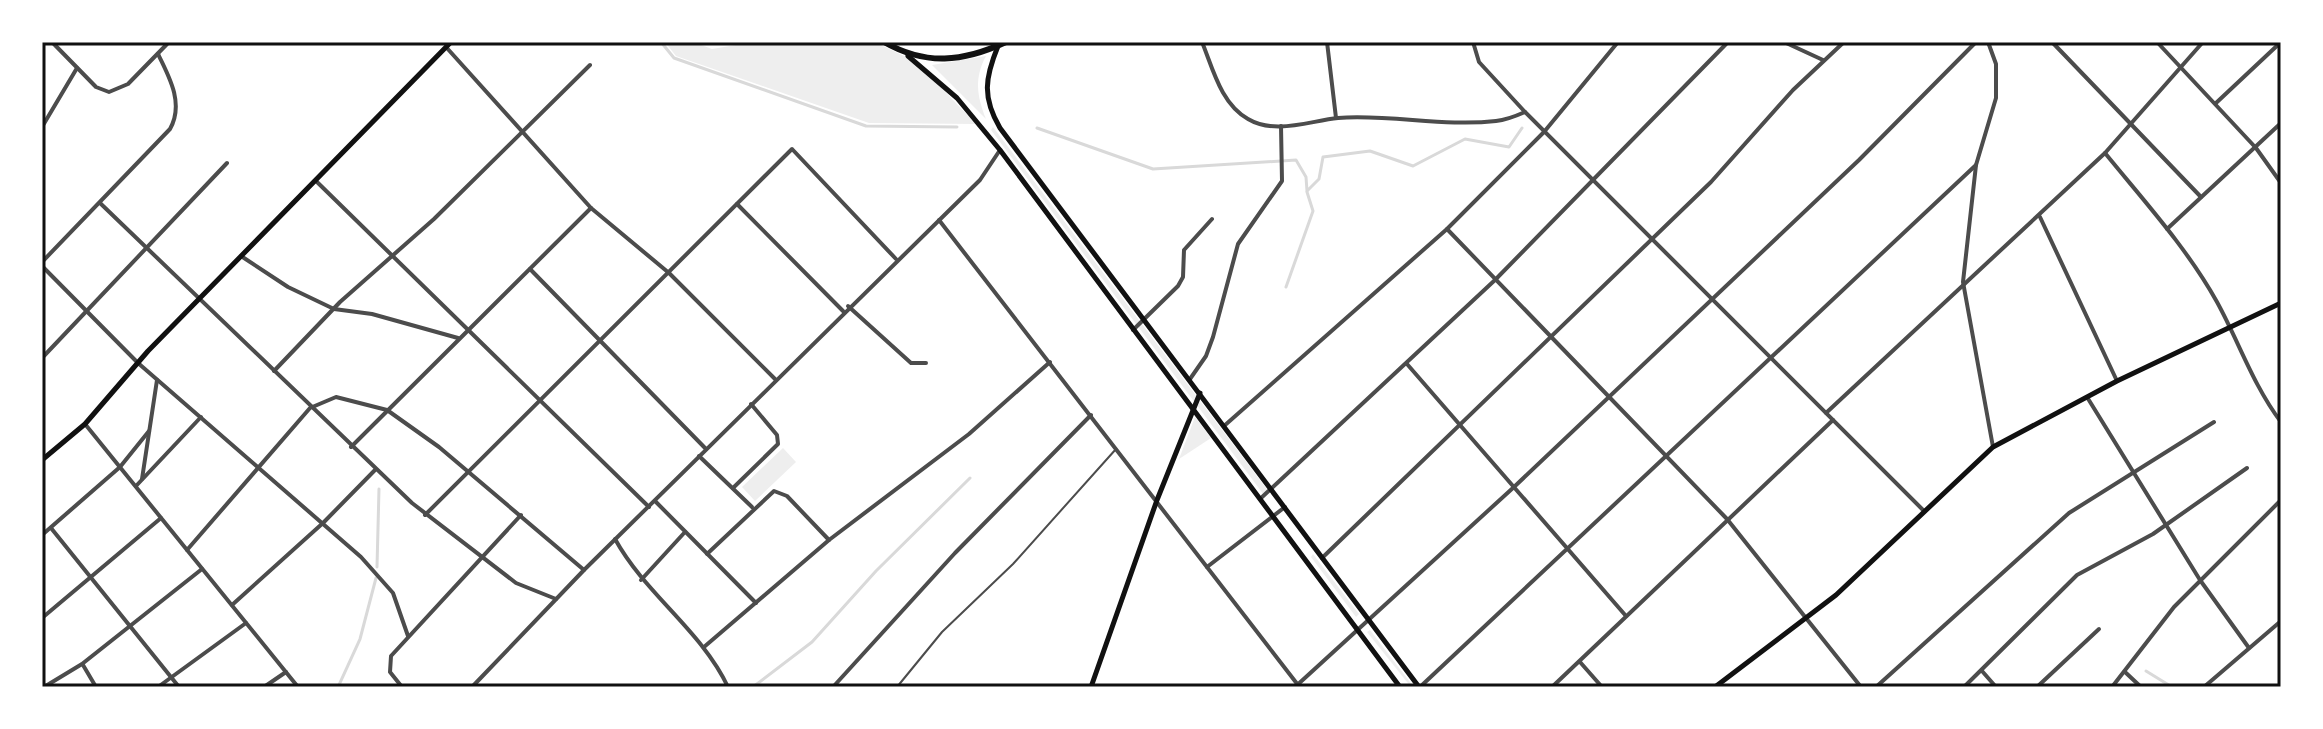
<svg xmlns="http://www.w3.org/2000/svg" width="2323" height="729" viewBox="0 0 2323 729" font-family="'Golos Text',sans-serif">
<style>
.green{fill:#eee}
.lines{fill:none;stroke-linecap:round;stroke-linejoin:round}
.stream{stroke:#d9d9d9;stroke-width:3}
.service{stroke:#4c4c4c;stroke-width:2}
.minor{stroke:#4c4c4c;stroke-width:4}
.secondary{stroke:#111;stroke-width:5}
.primary{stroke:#111;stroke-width:6}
.neatline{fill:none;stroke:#111;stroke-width:3}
</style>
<rect width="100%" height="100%" fill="#fff"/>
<g class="green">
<path d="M 665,42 L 693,42 L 712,49 L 754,42 L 875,42 L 906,57 L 934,80 L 976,124 L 869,123 L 676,56 Z"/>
<path d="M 986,56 C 974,78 977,96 986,119 L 932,65 Z"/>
<path d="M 993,127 L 1269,492 L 1264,495 L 991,130 Z"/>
<path d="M 1195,417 L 1211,438 L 1179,459 Z"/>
<path d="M 783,448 L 796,462 L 755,501 L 742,487 Z"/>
<path d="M 1313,554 L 1359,614 L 1356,617 L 1311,557 Z"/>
<path d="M 1370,630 L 1413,686 L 1411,687 L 1367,632 Z"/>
</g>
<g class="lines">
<g class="stream">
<path d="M 661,42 L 674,58 L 866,126 L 957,127"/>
<path d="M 1037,128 L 1153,169 L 1296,160 L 1306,177 L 1307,191 L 1319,179 L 1323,157 L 1370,151 L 1413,166 L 1465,139 L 1509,147 L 1522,128"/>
<path d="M 1286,287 L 1313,211 L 1307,192"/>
<path d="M 377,567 L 379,489"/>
<path d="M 2146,671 L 2172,687"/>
<path d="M 338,687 L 360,639 L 376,578"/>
<path d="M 753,687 L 812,642 L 876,571 L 970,478"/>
</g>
<path class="service" d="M 897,687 L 942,632 L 1013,564 L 1116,449"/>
<g class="minor">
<path d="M 52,42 L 96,87 L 109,92 L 128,84 L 169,42"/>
<path d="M 1202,42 C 1213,69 1221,104 1248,119 C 1275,135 1309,121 1338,118 C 1390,114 1444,127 1496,121 C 1506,120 1516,116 1525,112"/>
<path d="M 1327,42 L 1336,118"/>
<path d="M 1473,42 L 1479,62 L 1525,112 L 1924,511"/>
<path d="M 1784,42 L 1823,60"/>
<path d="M 1988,42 L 1996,64 L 1996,98 L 1976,165 L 1963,282 L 1993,447"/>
<path d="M 2052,42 L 2201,197"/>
<path d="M 2157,42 L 2256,148 L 2281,183"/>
<path d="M 446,47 L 591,208 L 669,273 L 775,379"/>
<path d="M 2216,103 L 2281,42"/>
<path d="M 42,127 L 77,68"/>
<path d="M 2105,153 C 2144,201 2187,248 2217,302 C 2239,342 2253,385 2281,422"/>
<path d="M 316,181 L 649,507"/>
<path d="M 100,203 L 412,503 L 516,583 L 556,599"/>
<path d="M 737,204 L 843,311"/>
<path d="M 2040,217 L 2117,381"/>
<path d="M 939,220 L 1298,685"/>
<path d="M 1447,229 L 1727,519 L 1861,687"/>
<path d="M 2167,229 L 2281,123"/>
<path d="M 241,256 L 288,287 L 334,309 L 372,314 L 458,338"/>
<path d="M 42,262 L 170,129 C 184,104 170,78 158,54"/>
<path d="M 42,266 L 138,363 L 361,557 L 393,593 L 408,636"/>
<path d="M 530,269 L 706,449"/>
<path d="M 848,306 L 911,363 L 926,363"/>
<path d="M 1133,330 L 1178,286 L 1183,277 L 1184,250 L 1212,219"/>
<path d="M 42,358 L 227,163"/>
<path d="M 1407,364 L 1626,616"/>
<path d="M 274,371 L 340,302 L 434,219 L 590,65"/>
<path d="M 1190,379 L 1206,356 L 1213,337 L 1238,244 L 1282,181 L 1281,126"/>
<path d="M 2087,397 L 2200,580 L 2249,648"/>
<path d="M 1826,413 L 2105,153 L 2203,42"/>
<path d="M 85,424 L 298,687"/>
<path d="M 1224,426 L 1447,229 L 1544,132 L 1618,42"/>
<path d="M 351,447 L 591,208"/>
<path d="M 699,456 L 752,507"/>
<path d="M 142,479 L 157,380"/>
<path d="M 136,486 L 201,417"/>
<path d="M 733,488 L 778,444 L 777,435 L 751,404"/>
<path d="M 1260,499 L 1495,280 L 1728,42"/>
<path d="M 655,501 L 756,603"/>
<path d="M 425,515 L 792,149 L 896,259"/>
<path d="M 51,528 L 179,687"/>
<path d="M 42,535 L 120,467 L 149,431"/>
<path d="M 615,539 C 646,595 701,630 728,687"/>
<path d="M 187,550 L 310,408 L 336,397 L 387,410 L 439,447 L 584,570"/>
<path d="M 707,554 L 774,491 L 787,496 L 829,540"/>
<path d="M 1322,558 L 1711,182 L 1793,90 L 1844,42"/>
<path d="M 1207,567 L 1285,507"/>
<path d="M 641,580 L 685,532"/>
<path d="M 232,605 L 323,523 L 375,470"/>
<path d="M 42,618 L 161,518"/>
<path d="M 704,647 L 829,540 L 969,434 L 1050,362"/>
<path d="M 1580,662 L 1602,687"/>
<path d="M 83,665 L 96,687"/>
<path d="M 1982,671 L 1996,687"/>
<path d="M 2125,672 L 2141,687"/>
<path d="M 44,687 L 82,664 L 202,569"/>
<path d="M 158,687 L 246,623"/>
<path d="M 264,687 L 286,672"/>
<path d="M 402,687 L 390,672 L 391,656 L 521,515"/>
<path d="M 472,687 L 584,570 L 980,180 L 1000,150"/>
<path d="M 833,687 L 955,553 L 1091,415"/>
<path d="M 1295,687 L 1514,487 L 1859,160 L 1976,42"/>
<path d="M 1420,687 L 1976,165"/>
<path d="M 1552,687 L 1833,420"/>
<path d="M 1876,687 L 2069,513 L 2214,422"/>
<path d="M 1964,687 L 2077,575 L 2153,534 L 2247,468"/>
<path d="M 2037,687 L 2099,629"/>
<path d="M 2112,687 L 2174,607 L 2281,500"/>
<path d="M 2204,687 L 2281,621"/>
</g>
<g class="secondary">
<path d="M 998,46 C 985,78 982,97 1000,128 L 1419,687"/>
<path d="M 908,56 L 957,98 L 1000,150 L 1400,687"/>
<path d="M 42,460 L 85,424 L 148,351 L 451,42"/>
<path d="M 1091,687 L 1157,500 L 1200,393"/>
<path d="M 1715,687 L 1836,595 L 1993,447 L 2117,381 L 2281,303"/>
</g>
<path class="primary" d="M 884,42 C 926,66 963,62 1006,42"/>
</g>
<rect width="2323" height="729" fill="none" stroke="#ffffff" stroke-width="88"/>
<rect x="44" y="44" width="2235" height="641" class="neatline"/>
</svg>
